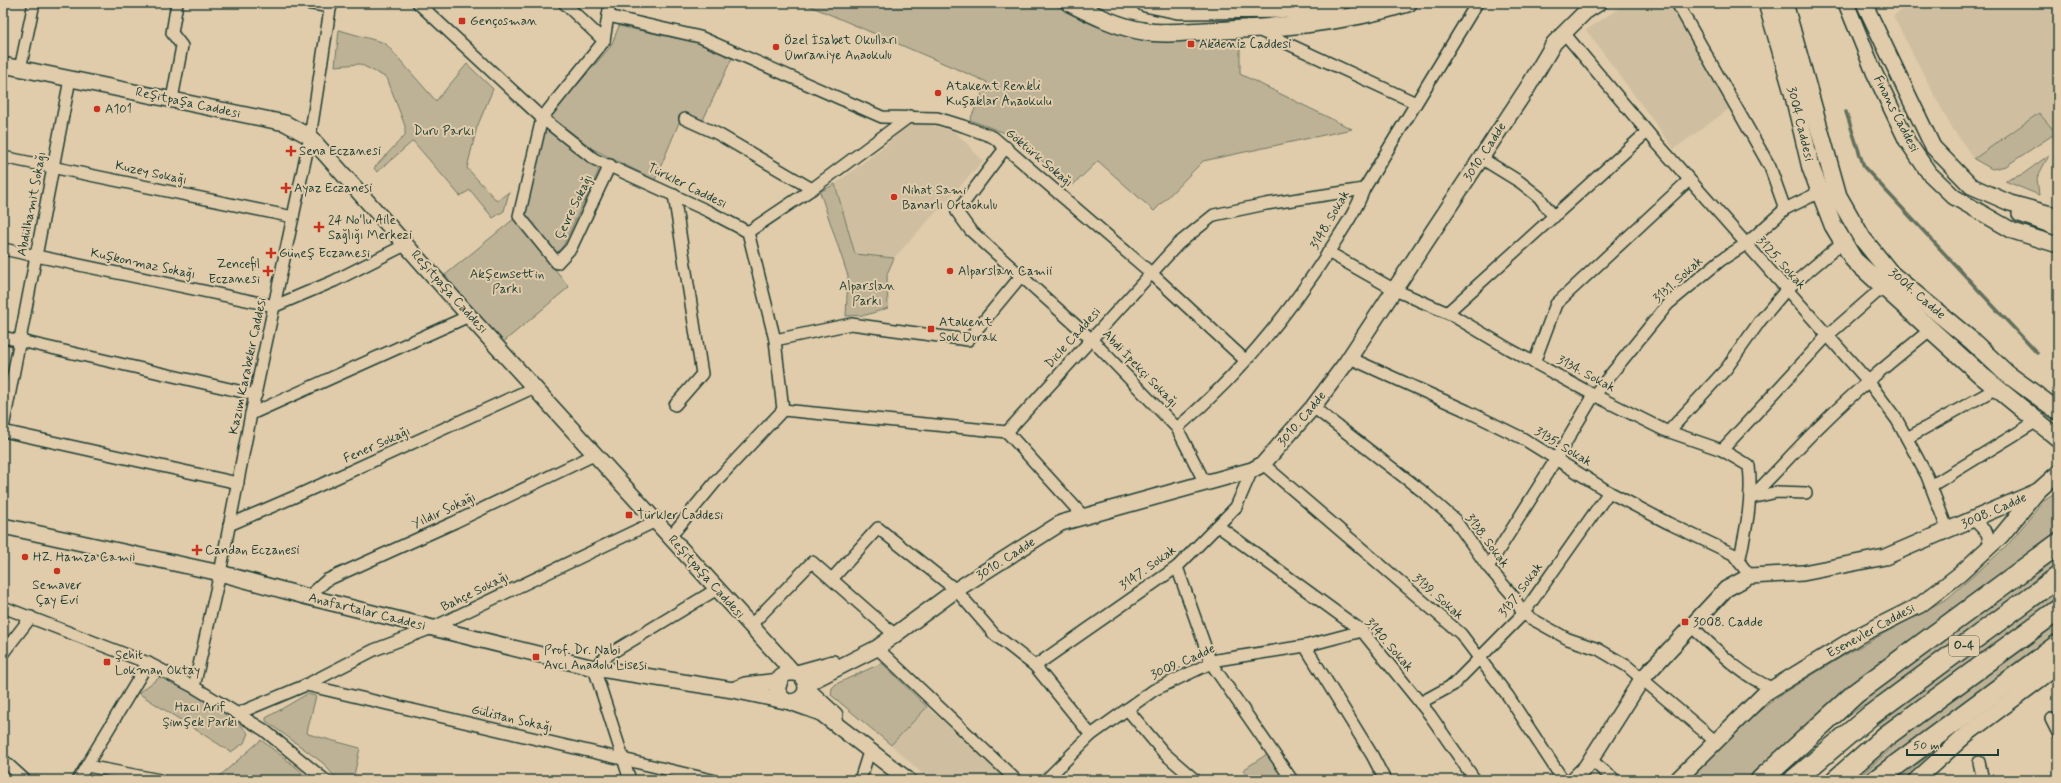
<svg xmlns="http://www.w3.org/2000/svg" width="2061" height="783" viewBox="0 0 2061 783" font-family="Mynerve,sans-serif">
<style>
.built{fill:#cfbfa0}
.green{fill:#bdb296;stroke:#6e7865}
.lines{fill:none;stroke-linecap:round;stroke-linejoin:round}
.stream{stroke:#626f5d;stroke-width:3.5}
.street-casing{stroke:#1f3d34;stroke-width:14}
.secondary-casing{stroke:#1f3d34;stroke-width:18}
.primary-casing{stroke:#1f3d34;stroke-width:20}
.highway-casing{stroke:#1f3d34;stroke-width:23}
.street{stroke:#e0ccab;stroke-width:11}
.secondary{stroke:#e0ccab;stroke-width:15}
.primary{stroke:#e0ccab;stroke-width:17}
.highway{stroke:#e0ccab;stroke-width:20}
.poi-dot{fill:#c8321e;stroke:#e0ccab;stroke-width:1.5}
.labels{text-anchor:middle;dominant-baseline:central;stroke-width:4;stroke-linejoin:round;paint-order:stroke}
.shield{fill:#e0ccab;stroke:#596858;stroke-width:1}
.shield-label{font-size:12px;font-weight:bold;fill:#1f3d34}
.poi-label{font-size:13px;fill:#1f3d34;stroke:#e0ccab;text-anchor:start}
.street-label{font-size:13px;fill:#1f3d34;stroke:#e0ccab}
.park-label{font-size:13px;fill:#274339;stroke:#e0ccab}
</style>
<rect width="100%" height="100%" fill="#e0ccab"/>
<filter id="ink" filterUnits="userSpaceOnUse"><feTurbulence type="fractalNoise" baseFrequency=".025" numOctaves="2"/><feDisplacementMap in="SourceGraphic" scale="8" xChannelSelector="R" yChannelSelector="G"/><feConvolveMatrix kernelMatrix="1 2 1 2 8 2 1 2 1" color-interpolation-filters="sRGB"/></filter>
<g filter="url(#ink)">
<g class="built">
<path d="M 1627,3 L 1671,3 L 1732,107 L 1674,149 L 1586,30 Z"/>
<path d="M 1910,3 L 2058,3 L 2058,135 L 2039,113 L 1974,159 L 1950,125 L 1893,16 Z"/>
<path d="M 913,119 L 956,132 L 983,161 L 894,258 L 855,254 L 835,184 L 885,146 Z"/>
<path d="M 927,707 L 1009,780 L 929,780 L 891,745 Z"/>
</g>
<g class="green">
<path d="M 803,3 L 1048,3 L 1130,34 L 1240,36 L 1240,74 L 1352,129 L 1203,161 L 1154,211 L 1098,161 L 1073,185 L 1005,133 L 970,120 L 987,82 Z"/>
<path d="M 619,26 L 704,44 L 732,58 L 703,120 L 683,113 L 655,180 L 593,149 L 550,116 L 611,46 Z"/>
<path d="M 339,30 L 385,43 L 436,101 L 467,64 L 493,89 L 477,127 L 467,168 L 497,201 L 509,192 L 504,211 L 493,218 L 470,190 L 460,196 L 413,141 L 377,172 L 374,168 L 405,135 L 405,126 L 387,78 L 360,64 L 335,66 Z"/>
<path d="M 2039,113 L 2056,133 L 2006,166 L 1992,169 L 1974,159 Z"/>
<path d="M 544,128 L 599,170 L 564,244 L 556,255 L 522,213 Z"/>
<path d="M 2049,155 L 2037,178 L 2039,195 L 2005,181 L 2023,174 Z"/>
<path d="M 835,184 L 855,254 L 894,258 L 887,274 L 888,308 L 866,315 L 846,316 L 848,276 L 820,192 Z"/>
<path d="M 515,218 L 569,287 L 501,344 L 445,275 Z"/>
<path d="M 2058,491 L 2058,631 L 2019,667 L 1953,734 L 1908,773 L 1898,780 L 1855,780 L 1894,746 L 1864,705 L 1757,780 L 1689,780 L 1744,723 L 1780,695 L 1843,656 L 1948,598 L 2007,546 L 2045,499 Z"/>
<path d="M 882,663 L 927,707 L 891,745 L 831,695 L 832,688 L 836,684 Z"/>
<path d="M 163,675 C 190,691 228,709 248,733 L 244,743 L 231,752 L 138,693 Z"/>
<path d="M 307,694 L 316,696 L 307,732 L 308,734 L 360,748 L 353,780 L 334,776 L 323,763 L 266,721 L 266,718 Z"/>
<path d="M 261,740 L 296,767 L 310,780 L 215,780 Z"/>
<path d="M 1270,752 L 1292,780 L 1251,780 L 1243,770 Z"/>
</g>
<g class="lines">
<path class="stream" d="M 1846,112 L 1864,167 L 2037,353"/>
<g class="street-casing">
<g id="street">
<path d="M 306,3 L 331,7"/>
<path d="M 418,3 L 542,118 L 594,159 L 708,211 L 748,232 L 775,340 L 783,410"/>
<path d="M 564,3 L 604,41"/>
<path d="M 1677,3 L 1770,167 L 1785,209"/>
<path d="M 608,16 L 700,37 L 882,117 L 937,118 L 963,126 L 993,137 L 1151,273 L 1245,360"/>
<path d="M 1258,30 L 1416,103"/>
<path d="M 1564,33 L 1656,142 L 1868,381 L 1897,420 L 1927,476 L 1948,531"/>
<path d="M 20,69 L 34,3"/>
<path d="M 172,99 L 182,46 L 172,33 L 177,3"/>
<path d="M 685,119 L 718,134 L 812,189"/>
<path d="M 1006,147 L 957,212 L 970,230 L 1091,339 L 1177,428 L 1205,483"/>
<path d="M 3,157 L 293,217"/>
<path d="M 1481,158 L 1520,182 L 1539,197 L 1554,217"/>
<path d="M 610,165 L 571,248 L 557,263 L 519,216 L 542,118 L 604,41 L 610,3"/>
<path d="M 674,195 L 702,374 L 675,405"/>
<path d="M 748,232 L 812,189 L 910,116"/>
<path d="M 3,249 L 275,306 L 334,281 L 407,244"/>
<path d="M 1328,252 L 1395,290 L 1450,314 L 1509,349 L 1594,395 L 1664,430 L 1722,450 L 1749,466 C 1753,499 1746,530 1739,562"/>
<path d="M 1448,312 L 1647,132"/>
<path d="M 3,337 L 256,395"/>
<path d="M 775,340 L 851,324 L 968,340 L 1021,276"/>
<path d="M 1350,358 L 1467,411 L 1522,438 L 1609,492 L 1668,523 L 1733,554 L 1750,576"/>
<path d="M 1534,363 L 1556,304 L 1689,180"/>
<path d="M 1313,407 L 1422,491 L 1455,520 L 1488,567 L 1514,597 L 1523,614 L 1568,639 L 1598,649 L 1627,666 L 1715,741"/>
<path d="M 783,410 L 1007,432"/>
<path d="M 251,414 L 469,316"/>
<path d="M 3,428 L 70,79"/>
<path d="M 1177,428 C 1237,377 1291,311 1333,245 C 1345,226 1357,209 1364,189 L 1477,3"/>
<path d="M 3,431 L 238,483"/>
<path d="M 1669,431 L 1726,369 L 1760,321 L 1786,290 L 1843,242"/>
<path d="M 1007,432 L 1178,244 L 1214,215 L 1266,204 L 1364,189"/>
<path d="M 1007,432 L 1084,517"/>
<path d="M 1907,438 L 1997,388"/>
<path d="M 1722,450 L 1827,336 L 1883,287"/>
<path d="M 1263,464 L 1461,634 L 1508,696 L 1563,780"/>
<path d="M 1931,486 L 2037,421"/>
<path d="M 1750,498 C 1775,474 1797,448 1822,424 C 1856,390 1893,360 1930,330"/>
<path d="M 1751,498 L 1777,492 L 1806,493"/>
<path d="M 1974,520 L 1987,533 L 1990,546"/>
<path d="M 229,525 L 294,497 L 535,387"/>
<path d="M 1218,526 L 1362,631 L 1430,715 L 1475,780"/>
<path d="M 670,537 L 717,480 L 783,410"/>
<path d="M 1177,567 L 1211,663 L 1292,780"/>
<path d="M 1488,567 L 1556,459 L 1594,395 L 1668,304 L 1721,260 L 1746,244 L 1785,209 L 1820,192"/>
<path d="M 832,579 L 878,528 L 956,590 L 994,634 L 1035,666 L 1091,735"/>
<path d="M 308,597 L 327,580 L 455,522 L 596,454"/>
<path d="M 3,607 L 148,663 L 194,687 L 264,730 L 325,780"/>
<path d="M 750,626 L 812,562 L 895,635"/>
<path d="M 1691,626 C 1717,650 1740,675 1772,688"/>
<path d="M 1305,646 L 1372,755 L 1385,780"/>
<path d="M 877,648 L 1016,780"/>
<path d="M 3,653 L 31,617"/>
<path d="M 1035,666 L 1177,567 L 1236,507 L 1252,470"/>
<path d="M 306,685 L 712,780"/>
<path d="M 194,687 L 220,573 L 251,414 L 310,137 L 331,3"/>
<path d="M 1420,703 L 1453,685 L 1523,614 L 1609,492"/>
<path d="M 1127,709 L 1164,753 L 1195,780"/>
<path d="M 239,713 L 306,685 L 374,650 L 432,628 L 656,521"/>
<path d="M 2051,719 L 2058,733"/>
<path d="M 3,760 L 25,780"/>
<path d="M 1591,760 L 1615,780"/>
<path d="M 1979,762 L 1983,780"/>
<path d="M 87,766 L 160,780"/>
<path d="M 78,780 L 148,663"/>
<path d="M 630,780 L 594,668 L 608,655 L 717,589"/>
<path d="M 860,780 L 870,749"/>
<path d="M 1046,780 L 1091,735 L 1154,690 L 1211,663 L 1217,660 L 1305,646 L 1362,631"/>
</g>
</g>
<g class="secondary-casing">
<g id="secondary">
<path d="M 1846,3 L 1874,72 L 1907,141 L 1929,173 L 1954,197 L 2013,231 L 2058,245"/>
<path d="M 1864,3 L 1933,147 L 1971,186 L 2010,203 L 2058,216"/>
<path d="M 3,65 L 285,123 L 310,137 L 469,316 L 793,672"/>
<path d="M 2020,214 L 2058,228"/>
<path d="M 3,526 L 220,573 L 308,597 L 594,668 L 733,690 L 790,702 C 805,701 811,687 801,676"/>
<path d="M 806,684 L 877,648 L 956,590 L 1061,523 L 1252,470 L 1263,464 L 1313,407 L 1346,363 L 1528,87 L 1554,43 L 1585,12 L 1599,3"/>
<path d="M 735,689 L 745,685 L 779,681"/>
<path d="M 807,689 L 835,715"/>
<path d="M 786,701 L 782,698 L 777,690 L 781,677 L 788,673 L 797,673 L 833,663"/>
<path d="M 790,702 L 821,713 L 908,780"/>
<path d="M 1573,780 L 1586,767 L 1642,679 L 1726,589 L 1750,576 L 1803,573 L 1885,557 L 2038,491"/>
<path d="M 1677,780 L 1765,693 L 1858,636 L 1920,605 L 1960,574 L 2001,536 L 2038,491 L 2058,473"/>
<path d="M 1916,780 L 1967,734 L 2058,666"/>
</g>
</g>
<g class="primary-casing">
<g id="primary">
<path d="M 1070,3 C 1092,14 1118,27 1143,31 C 1163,35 1184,32 1204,31 C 1273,28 1341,24 1408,3"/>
<path d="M 1145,3 L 1178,10 L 1307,9 L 1338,3"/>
<path d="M 1767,3 L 1793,92 L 1811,168 L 1833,225 L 1854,260 L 1982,376 L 2058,438"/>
<path d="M 1784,3 L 1838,196 L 1862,238 L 1891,274 L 1972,341 L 2006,373 L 2058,411"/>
</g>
</g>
<g class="highway-casing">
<g id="highway">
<path d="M 1761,780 L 1856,693 L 2058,544"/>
<path d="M 1794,780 L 1871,715 L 2058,577"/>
<path d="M 1836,780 L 1886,736 L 2058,610"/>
<path d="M 1876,780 L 2058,645"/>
</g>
</g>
<use href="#street" class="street"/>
<use href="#secondary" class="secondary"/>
<use href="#primary" class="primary"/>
<use href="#highway" class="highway"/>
</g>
</g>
<g class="poi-dot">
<rect x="458" y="17" width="8" height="8" rx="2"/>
<rect x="1187" y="40" width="8" height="8" rx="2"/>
<circle cx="776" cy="47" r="4"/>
<circle cx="938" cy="93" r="4"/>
<circle cx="97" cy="109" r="4"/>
<path d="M289 145h4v4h4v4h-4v4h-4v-4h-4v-4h4z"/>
<path d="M284 182h4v4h4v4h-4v4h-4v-4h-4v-4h4z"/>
<circle cx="894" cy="197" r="4"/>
<path d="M317 221h4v4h4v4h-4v4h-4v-4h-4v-4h4z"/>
<path d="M269 247h4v4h4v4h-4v4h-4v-4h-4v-4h4z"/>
<path d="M266 265h4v4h4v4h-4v4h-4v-4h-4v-4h4z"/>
<circle cx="950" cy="271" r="4"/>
<rect x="927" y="325" width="8" height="8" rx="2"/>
<rect x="625" y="511" width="8" height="8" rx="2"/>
<path d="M195 544h4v4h4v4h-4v4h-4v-4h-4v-4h4z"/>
<circle cx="25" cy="557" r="4"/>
<circle cx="57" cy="571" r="4"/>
<rect x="1681" y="618" width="8" height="8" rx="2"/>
<rect x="532" y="653" width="8" height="8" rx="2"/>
<rect x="103" y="658" width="8" height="8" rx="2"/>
</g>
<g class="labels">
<rect class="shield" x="1949" y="636" width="30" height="20" rx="3"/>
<g class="shield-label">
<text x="1964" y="646">O-4</text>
</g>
<g class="poi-label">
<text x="470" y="21">Gençosman</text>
<text x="784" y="40">Özel İsabet Okulları<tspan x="784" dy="15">Ümraniye Anaokulu</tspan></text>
<text x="1199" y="44">Akdeniz Caddesi</text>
<text x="946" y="86">Atakent Renkli<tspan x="946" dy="15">Kuşaklar Anaokulu</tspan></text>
<text x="105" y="109">A101</text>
<text x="299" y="151">Sena Eczanesi</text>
<text x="294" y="188">Ayaz Eczanesi</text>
<text x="902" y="190">Nihat Sami<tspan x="902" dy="15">Banarlı Ortaokulu</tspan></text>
<text x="328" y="220">24 No'lu Aile<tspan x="328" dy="15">Sağlığı Merkezi</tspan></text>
<text x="279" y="253">Güneş Eczanesi</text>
<text x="260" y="264" text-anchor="end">Zencefil<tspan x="260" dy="15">Eczanesi</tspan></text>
<text x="958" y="271">Alparslan Camii</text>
<text x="939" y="322">Atakent<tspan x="939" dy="15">Sok Durak</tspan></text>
<text x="637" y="515">Türkler Caddesi</text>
<text x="205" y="550">Candan Eczanesi</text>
<text x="33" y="557">HZ. Hamza Camii</text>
<text x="57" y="585" text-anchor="middle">Semaver<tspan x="57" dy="15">Çay Evi</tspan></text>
<text x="1693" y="622">3008. Cadde</text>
<text x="544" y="650">Prof. Dr. Nabi<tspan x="544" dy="15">Avcı Anadolu Lisesi</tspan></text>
<text x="115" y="655">Şehit<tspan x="115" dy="15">Lokman Oktay</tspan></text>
</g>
<g class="street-label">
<text transform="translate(188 103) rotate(12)">Reşitpaşa Caddesi</text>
<text transform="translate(1896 114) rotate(63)">Finans Caddesi</text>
<text transform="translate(1800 124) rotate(76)">3004 Caddesi</text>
<text transform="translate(1485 152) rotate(-57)">3010. Cadde</text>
<text transform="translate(1039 158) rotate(40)">Göktürk Sokağı</text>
<text transform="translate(151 173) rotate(12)">Kuzey Sokağı</text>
<text transform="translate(687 186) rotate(26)">Türkler Caddesi</text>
<text transform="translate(32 204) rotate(-79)">Abdülhamit Sokağı</text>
<text transform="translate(574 207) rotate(-64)">Çevre Sokağı</text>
<text transform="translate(1330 220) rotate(-60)">3148. Sokak</text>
<text transform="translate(1781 263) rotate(48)">3125. Sokak</text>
<text transform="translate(143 264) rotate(12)">Kuşkonmaz Sokağı</text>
<text transform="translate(1678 280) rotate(-42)">3131. Sokak</text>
<text transform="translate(449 292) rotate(48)">Reşitpaşa Caddesi</text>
<text transform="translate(1917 294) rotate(41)">3004. Cadde</text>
<text transform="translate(1073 338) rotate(-48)">Dicle Caddesi</text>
<text transform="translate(248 366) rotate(-78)">Kazım Karabekir Caddesi</text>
<text transform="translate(1140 369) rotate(46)">Abdi İpekçi Sokağı</text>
<text transform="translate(1586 374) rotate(28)">3134. Sokak</text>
<text transform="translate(1302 419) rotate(-50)">3010. Cadde</text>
<text transform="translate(377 445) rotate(-24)">Fener Sokağı</text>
<text transform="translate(1563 447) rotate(31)">3135. Sokak</text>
<text transform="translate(444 511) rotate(-25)">Yıldır Sokağı</text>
<text transform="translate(1994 511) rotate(-24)">3008. Cadde</text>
<text transform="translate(1487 541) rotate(53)">3138. Sokak</text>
<text transform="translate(1006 559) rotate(-33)">3010. Cadde</text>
<text transform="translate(1148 568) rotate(-36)">3147. Sokak</text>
<text transform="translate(706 577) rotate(48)">Reşitpaşa Caddesi</text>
<text transform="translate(1521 590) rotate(-53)">3137. Sokak</text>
<text transform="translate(475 592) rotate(-26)">Bahçe Sokağı</text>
<text transform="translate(1438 597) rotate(41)">3139. Sokak</text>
<text transform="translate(367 612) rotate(14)">Anafartalar Caddesi</text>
<text transform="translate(1871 631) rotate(-29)">Esenevler Caddesi</text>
<text transform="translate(1389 645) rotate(49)">3140. Sokak</text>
<text transform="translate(1183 662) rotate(-24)">3009. Cadde</text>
<text transform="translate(512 719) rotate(13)">Gülistan Sokağı</text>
</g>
<g class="park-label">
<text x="444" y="131">Duru Parkı</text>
<text x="507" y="274">Akşemsettin<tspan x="507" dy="15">Parkı</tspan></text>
<text x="867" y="286">Alparslan<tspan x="867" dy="15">Parkı</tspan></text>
<text x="200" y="707">Hacı Arif<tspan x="200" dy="15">Şimşek Parkı</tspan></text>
</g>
</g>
<rect width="2061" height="783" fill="none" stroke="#e0ccab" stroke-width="16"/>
<rect x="8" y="8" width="2045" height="767" fill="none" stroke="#1f3d34" stroke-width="1.5" filter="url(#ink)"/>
<path d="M1907 749v6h91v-6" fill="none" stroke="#1f3d34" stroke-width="2"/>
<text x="1913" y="749" font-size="12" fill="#1f3d34" stroke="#e0ccab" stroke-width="3" paint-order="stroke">50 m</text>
</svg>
